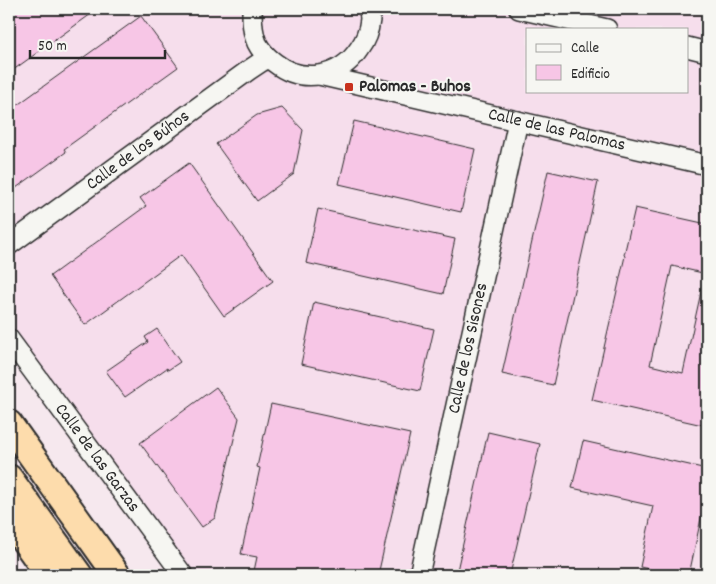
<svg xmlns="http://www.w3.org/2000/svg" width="716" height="584" viewBox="0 0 716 584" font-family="Dekko,sans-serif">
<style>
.built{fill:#f6deec;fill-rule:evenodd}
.building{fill:#f7c6e6;stroke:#2b2b2b}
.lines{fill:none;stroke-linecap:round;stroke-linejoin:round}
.minor-casing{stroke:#2b2b2b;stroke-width:22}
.highway-casing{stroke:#2b2b2b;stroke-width:30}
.minor{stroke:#f6f6f2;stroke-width:19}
.highway{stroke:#fddcac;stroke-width:26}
.poi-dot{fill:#c8321e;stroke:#f6f6f2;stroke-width:2}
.labels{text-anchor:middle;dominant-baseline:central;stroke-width:4;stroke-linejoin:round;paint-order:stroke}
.poi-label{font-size:18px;font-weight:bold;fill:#2b2b2b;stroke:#f6f6f2;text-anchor:start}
.street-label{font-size:18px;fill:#2b2b2b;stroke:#f6f6f2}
</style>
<rect width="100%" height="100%" fill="#f6e8ee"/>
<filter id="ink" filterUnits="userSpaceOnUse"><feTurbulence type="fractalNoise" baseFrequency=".02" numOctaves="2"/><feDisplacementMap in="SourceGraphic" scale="10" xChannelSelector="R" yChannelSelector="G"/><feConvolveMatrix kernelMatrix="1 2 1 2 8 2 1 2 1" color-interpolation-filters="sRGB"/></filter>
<g filter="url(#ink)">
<path class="built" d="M 9,9 L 707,9 L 707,575 L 174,575 L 9,354 ZM 527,29 L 687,29 L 687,91 L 527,91 Z"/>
<g class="building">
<path d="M 9,9 L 98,9 L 9,73 Z"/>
<path d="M 141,16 L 178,67 L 64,149 L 66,152 L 9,193 L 9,111 Z"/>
<path d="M 282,108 L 303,130 L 294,174 L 257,201 L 216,144 L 257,115 Z"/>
<path d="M 354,121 L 475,149 L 461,212 L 339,184 Z"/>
<path d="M 189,163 L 273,281 L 224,316 L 181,255 L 85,325 L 50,276 L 146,206 L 140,198 Z"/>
<path d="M 548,171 L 598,182 L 553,385 L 502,374 Z"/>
<path d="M 635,208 L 707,224 L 707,274 L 672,266 L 650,365 L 683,373 L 701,292 L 707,292 L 707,426 L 592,400 L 625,256 L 624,255 Z"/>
<path d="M 318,209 L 455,239 L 443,294 L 306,263 Z"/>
<path d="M 314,302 L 434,329 L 420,391 L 301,364 Z"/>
<path d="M 157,329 L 180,362 L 168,370 L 167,368 L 125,397 L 106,371 L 148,342 L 145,337 Z"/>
<path d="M 216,387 L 239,418 L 215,518 L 202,527 L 140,443 Z"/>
<path d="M 271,404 L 410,434 L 378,575 L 273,575 L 254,571 L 257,557 L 241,554 L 260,468 L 257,467 Z"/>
<path d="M 488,432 L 540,444 L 510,575 L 456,575 Z"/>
<path d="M 583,441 L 707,469 L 707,490 L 689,575 L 675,575 L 640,567 L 653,506 L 572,488 Z"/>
</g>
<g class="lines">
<g class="minor-casing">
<g id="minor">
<path d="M 252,9 C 252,20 252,32 257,43 C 261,51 268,58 275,63 C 302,84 340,78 359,49 C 365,41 369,30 370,20 C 370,17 369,12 368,9"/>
<path d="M 519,9 L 607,29"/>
<path d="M 687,47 L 707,52"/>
<path id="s1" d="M 319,75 L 707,165"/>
<path id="s2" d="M 9,245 L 249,70 L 267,58"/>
<path id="s3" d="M 9,339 L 183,575"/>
<path id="s4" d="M 419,575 L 518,121"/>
</g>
</g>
<g class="highway-casing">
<g id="highway">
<path d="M 9,424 L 117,575"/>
<path d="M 9,478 L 79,575"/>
<path d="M 9,519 L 49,575"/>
</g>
</g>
<use href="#minor" class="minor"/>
<use href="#highway" class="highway"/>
</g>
</g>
<rect class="poi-dot" x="344" y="82" width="10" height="10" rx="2.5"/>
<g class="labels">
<g class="poi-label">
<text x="359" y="87">Palomas - Buhos</text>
</g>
<g class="street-label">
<text stroke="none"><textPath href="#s1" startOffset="244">Calle de las Palomas</textPath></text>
<text stroke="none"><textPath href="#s2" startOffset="160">Calle de los Búhos</textPath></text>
<text stroke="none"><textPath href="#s4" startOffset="232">Calle de los Sisones</textPath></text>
<text stroke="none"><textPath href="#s3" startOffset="148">Calle de las Garzas</textPath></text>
</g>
</g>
<rect width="716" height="584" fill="none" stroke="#f6f6f2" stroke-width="30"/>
<rect x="15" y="15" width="686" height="554" fill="none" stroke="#2b2b2b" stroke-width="2" filter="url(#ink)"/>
<rect x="526" y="28" width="162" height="65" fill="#f6f6f2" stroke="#a5a5a2"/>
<rect x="536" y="44" width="25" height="8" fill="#f6f6f2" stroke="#a5a5a2"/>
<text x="571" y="52" font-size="15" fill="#2b2b2b">Calle</text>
<rect x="536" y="65" width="25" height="15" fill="#f7c6e6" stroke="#a5a5a2"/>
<text x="571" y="78" font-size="15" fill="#2b2b2b">Edificio</text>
<path d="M30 50v8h135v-8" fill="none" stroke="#2b2b2b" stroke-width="2.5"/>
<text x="38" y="50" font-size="15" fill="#2b2b2b" stroke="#f6f6f2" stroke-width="4" paint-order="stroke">50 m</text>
</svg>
